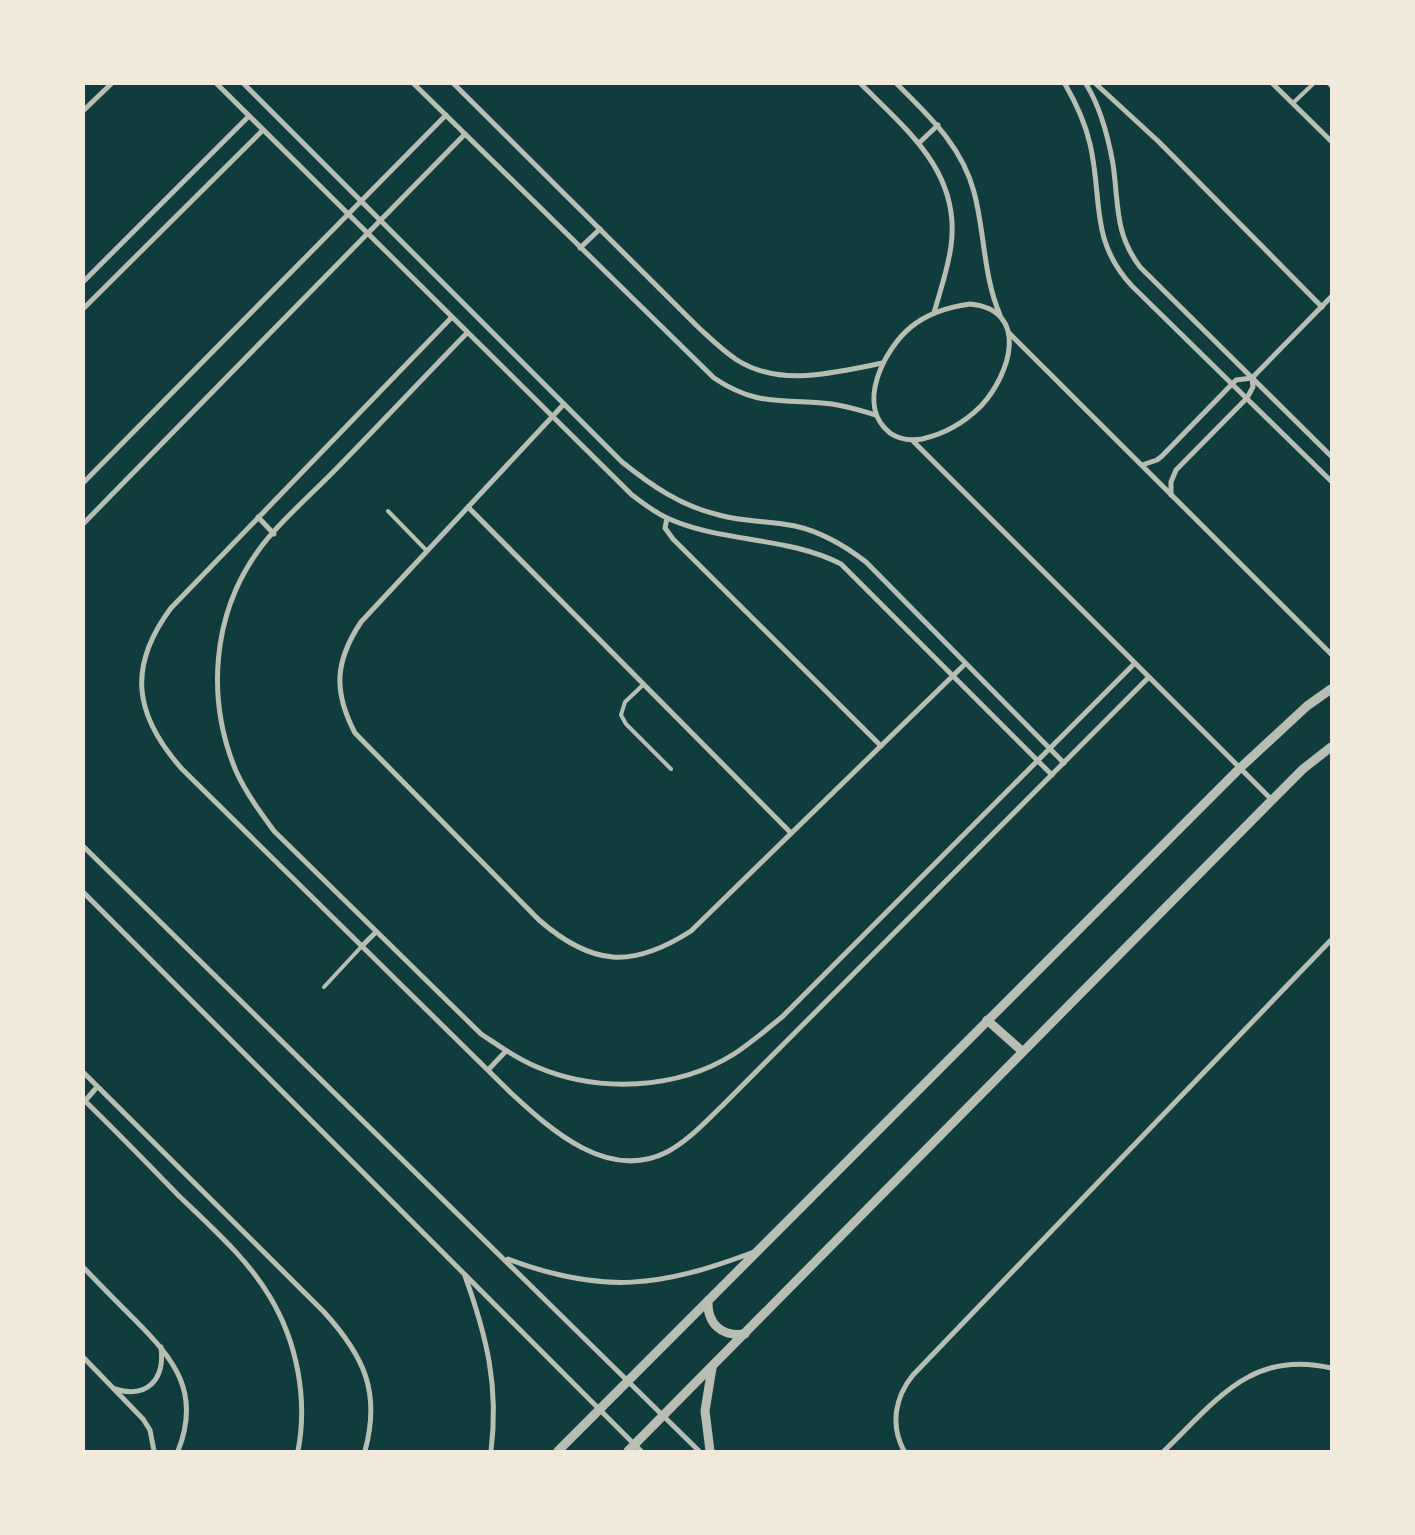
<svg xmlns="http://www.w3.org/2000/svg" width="1415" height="1535" viewBox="0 0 1415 1535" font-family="'Libre Baskerville',serif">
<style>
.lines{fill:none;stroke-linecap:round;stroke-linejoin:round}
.service{stroke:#b8beb3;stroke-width:4}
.minor{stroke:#b8beb3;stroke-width:5}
.tertiary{stroke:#b8beb3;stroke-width:9}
</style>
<rect width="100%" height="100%" fill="#0f3d3e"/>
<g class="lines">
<g class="service">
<path d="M 1329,84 L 1331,86"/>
<path d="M 1293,103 L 1313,84"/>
<path d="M 388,511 L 427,551"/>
<path d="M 644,684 L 625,702 L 621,715 L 626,724 L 671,769"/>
<path d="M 324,987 L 362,946"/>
</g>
<g class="minor">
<path d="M 217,84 L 632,495 C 643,503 654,512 667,518 C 722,543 786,536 841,564 L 1052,775"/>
<path d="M 244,84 L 622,462 C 652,486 681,506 719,515 C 744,522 770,521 795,526 C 822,532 844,545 866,562 L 1064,763"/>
<path d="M 414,84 L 714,378 C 759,408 783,398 832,404 C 847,406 862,411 876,415"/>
<path d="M 454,84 L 699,328 C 711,339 723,351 737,360 C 781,388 836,372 883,363"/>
<path d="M 861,84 C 908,131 961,173 951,246 C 948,269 940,291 934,313"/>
<path d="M 897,84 C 929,116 962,146 974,192 C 985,233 983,275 1000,315"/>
<path d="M 1065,84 C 1076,103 1085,122 1090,144 C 1103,199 1089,240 1132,286 L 1331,481"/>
<path d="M 1086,84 C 1101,108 1108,136 1113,164 C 1119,205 1114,232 1140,267 L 1331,456"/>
<path d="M 1096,84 L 1159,142 L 1322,307"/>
<path d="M 1273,84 L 1331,141"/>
<path d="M 84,110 L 111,84"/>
<path d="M 919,143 L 938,125"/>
<path d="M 580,248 L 600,229"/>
<path d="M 84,281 L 249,116"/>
<path d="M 970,304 C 1031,310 1010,375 981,406 C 965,422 944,434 922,439 C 910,441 900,440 890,433 C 855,406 884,349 911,327 C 928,313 948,307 970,304 Z"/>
<path d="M 84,308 L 263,130"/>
<path d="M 452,317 L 171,608 C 127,667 134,715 182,769 L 511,1093 C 551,1130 608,1182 667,1152 C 688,1141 705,1122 722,1106 L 1148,678"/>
<path d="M 467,333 C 424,377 382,422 339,466 C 314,492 278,523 258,551 C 212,615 206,699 236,771 C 246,793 260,812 274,831 L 481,1034 C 499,1046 517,1059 537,1067 C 598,1093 677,1090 734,1054 C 751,1043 767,1029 782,1017 L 1134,664"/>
<path d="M 1009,333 L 1331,654"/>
<path d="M 564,404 L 361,622 C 335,661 333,691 355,733 L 539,920 C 592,966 632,969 691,931 L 965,664"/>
<path d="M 913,441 L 1272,800"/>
<path d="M 1142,465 L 1157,460 L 1162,456 L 1236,380 L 1252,378 L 1331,297"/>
<path d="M 84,482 L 446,115"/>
<path d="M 1171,495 L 1171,482 L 1176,470 L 1247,398 L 1253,387 L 1252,379"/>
<path d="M 468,507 L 791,833"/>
<path d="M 258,517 L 274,534"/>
<path d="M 667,518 L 665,528 L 673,539 L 881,746"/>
<path d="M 84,523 L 465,134"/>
<path d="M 84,847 L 699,1451"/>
<path d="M 84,893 L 641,1451"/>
<path d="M 362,946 L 376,932"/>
<path d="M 488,1070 L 506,1051"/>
<path d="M 84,1073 L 324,1312 C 364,1356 381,1392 365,1451"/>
<path d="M 84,1100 C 116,1131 147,1163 178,1195 C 210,1226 247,1258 270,1297 C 297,1342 308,1399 298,1451"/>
<path d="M 85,1101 L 97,1087"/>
<path d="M 508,1259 C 603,1295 661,1287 754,1252"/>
<path d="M 84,1268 C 101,1286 118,1303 135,1320 C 175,1360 201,1393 178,1451"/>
<path d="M 465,1276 C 487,1337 499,1387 491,1451"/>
<path d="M 84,1358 L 143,1419 L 150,1430 L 154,1451"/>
<path d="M 115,1389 C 148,1399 165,1379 161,1347"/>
<path d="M 904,1451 C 890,1425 895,1397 913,1375 L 1331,940"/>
<path d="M 1164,1451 C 1215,1402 1251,1349 1331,1368"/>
</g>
<g class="tertiary">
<path d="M 987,1020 L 1022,1051"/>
<path d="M 708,1301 C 707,1324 722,1337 745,1334"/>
<path d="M 558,1451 L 1239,769 L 1307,706 L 1331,689"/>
<path d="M 628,1451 L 1272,800 L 1303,769 L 1331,747"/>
<path d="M 710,1451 L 705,1411 L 712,1368"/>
</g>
</g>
<rect width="1415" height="1535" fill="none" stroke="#f1e9da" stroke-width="170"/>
</svg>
